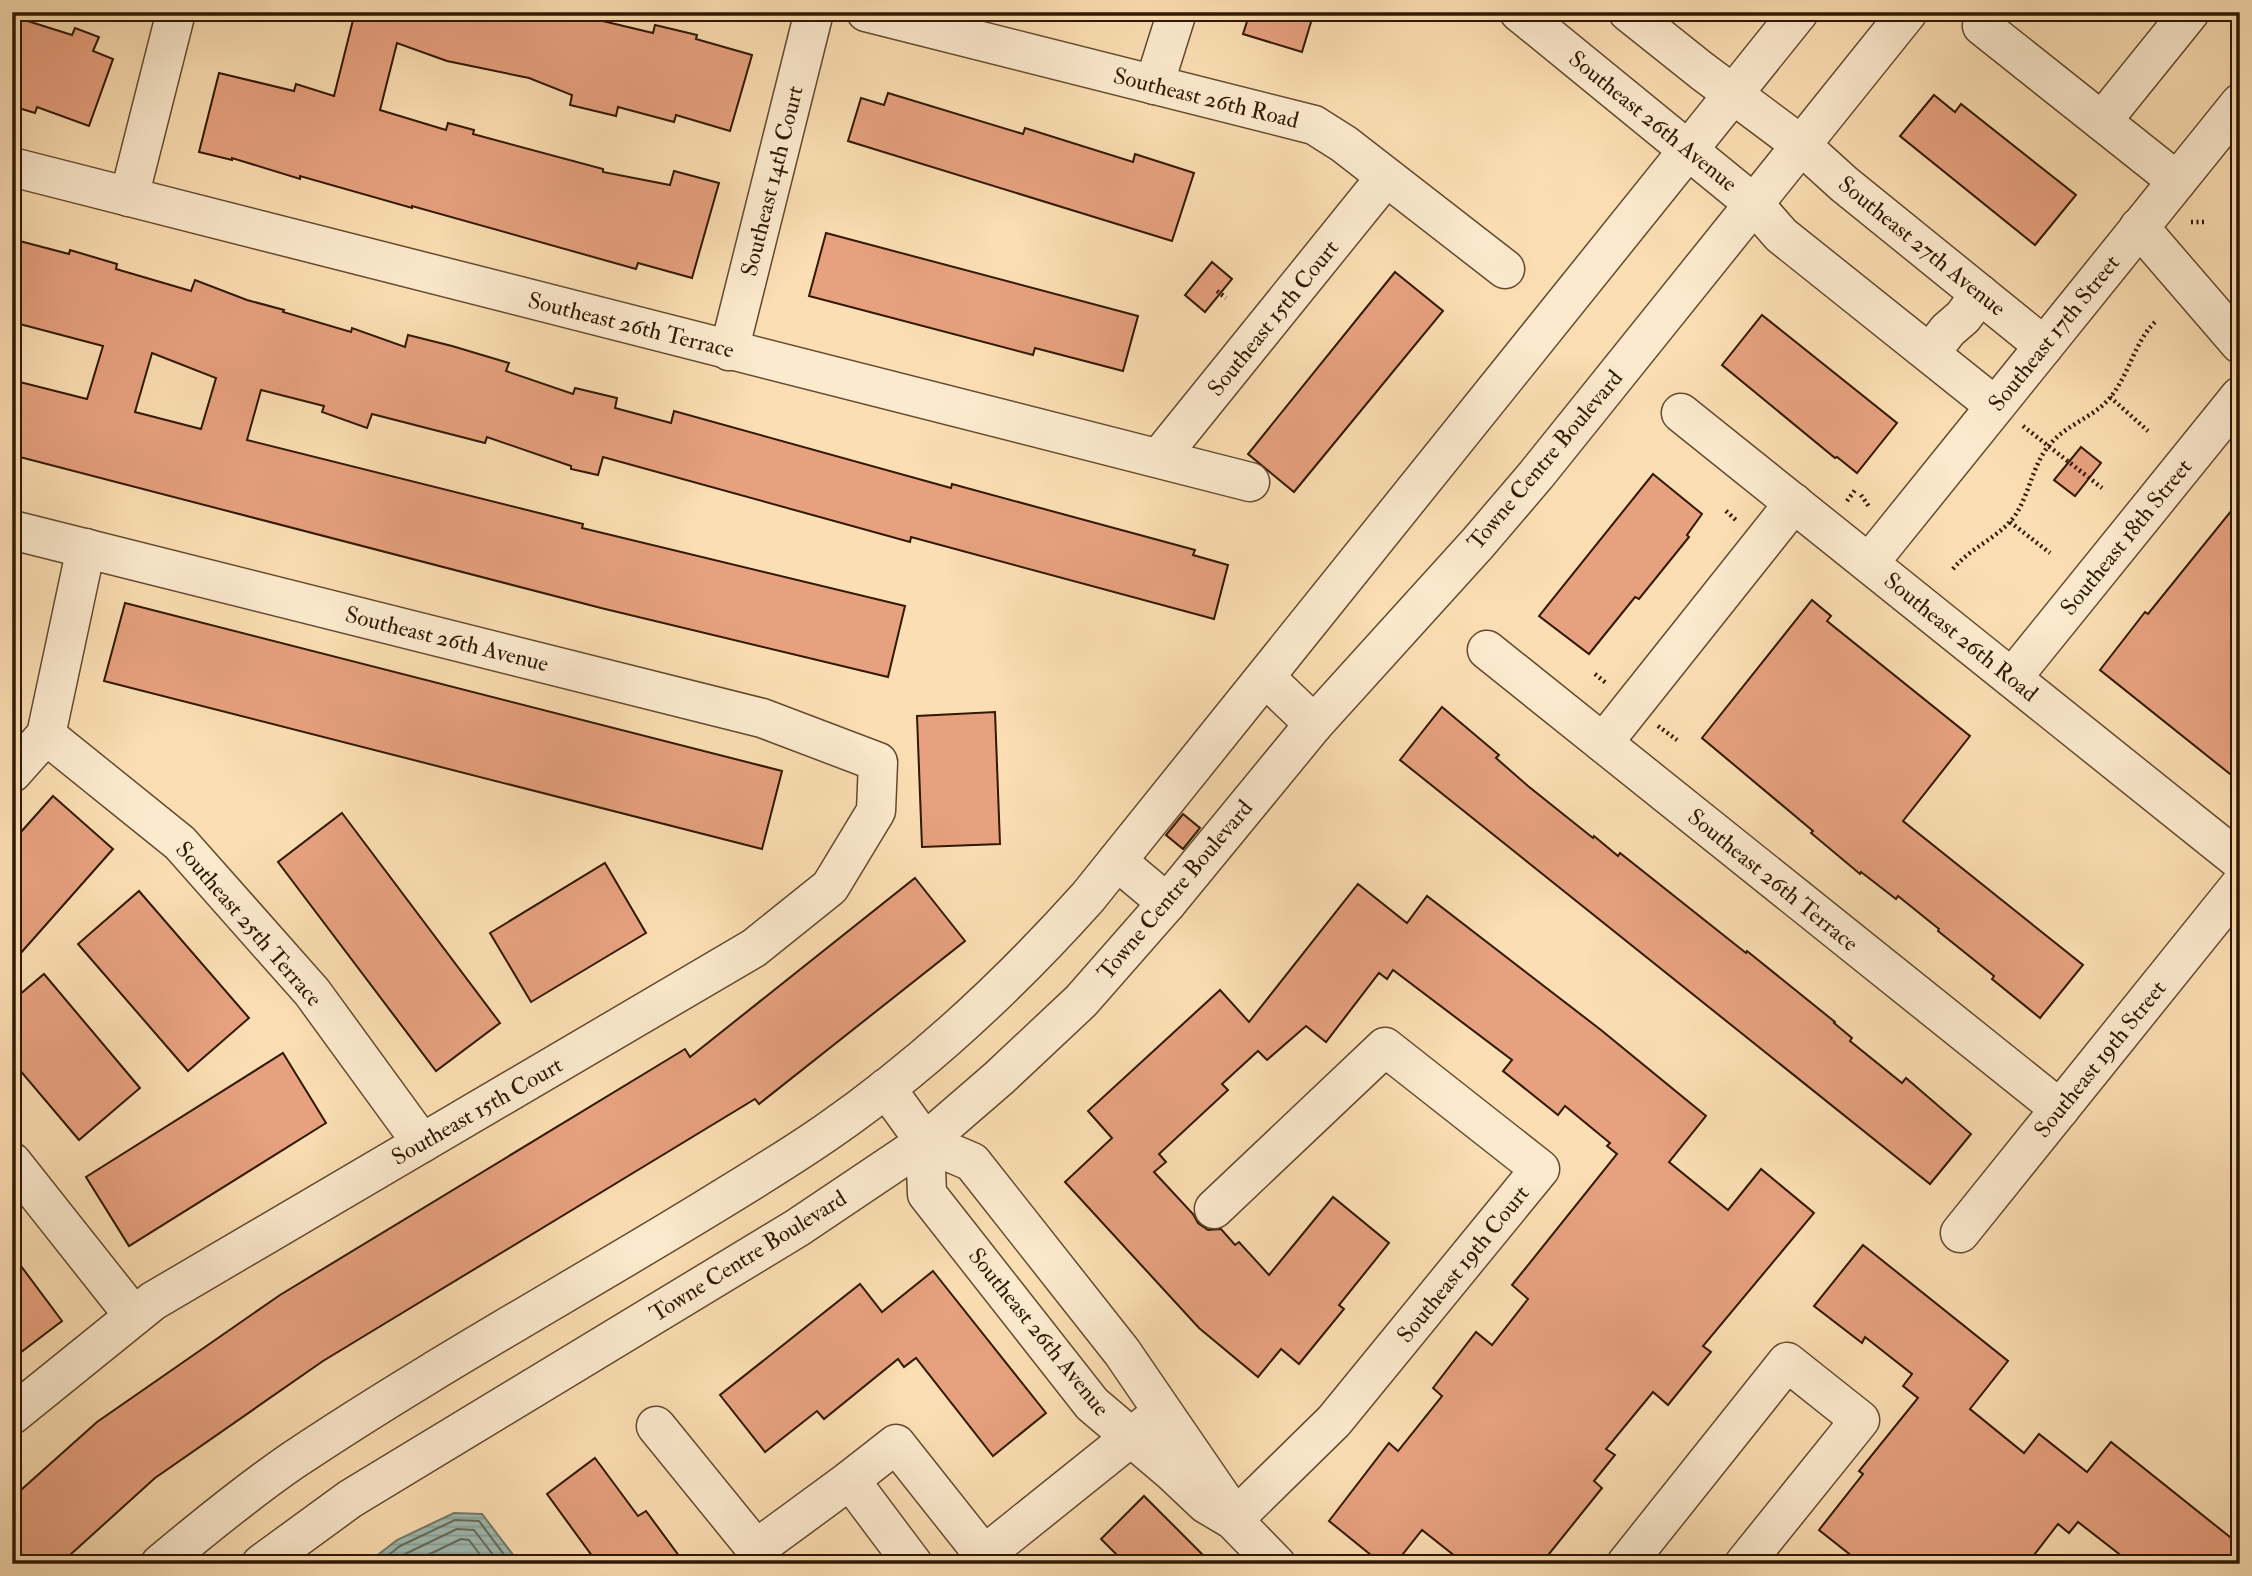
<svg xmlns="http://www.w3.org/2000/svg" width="2252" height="1576" viewBox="0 0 2252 1576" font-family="'IM FELL Double Pica',serif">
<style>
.water{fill:url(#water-rules);stroke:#737a6b;stroke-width:2}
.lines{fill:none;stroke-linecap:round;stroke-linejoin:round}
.shore{stroke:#686a5a;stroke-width:2}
.building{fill:#e7a17f;stroke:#301801;stroke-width:2;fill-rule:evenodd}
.minor-casing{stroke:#634a2e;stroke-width:41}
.path{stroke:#301801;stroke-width:4.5;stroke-dasharray:2 3.5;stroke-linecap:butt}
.minor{stroke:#fceace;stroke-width:38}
.labels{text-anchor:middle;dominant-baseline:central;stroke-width:5;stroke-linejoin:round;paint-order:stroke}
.street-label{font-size:23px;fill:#301801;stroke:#fceace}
</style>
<defs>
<pattern id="water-rules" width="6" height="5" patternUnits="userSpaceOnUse" patternTransform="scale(1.75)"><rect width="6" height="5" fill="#9fbbb2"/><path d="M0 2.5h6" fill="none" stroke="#89a097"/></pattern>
</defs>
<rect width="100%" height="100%" fill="#fbdeb3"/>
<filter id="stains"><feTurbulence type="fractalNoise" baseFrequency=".00286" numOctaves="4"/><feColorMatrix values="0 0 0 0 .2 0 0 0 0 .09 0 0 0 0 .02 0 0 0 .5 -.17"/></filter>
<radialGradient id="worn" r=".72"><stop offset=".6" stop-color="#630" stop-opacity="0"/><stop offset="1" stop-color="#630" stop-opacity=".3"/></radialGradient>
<path class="water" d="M 454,1513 L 482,1514 L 520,1564 L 366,1564 L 397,1540 Z"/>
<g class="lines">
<g class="shore">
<path d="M 377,1564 L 400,1546 L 455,1520 L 479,1521 L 511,1564"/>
<path d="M 392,1564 L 405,1554 L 457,1529 L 474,1530 L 500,1564"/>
<path d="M 409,1564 L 461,1539 L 469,1540 L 487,1564"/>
</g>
</g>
<g class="building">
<path d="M 355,12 L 588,12 L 586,17 L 653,33 L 655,25 L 697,35 L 696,39 L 752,55 L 730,131 L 676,115 L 674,122 L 618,107 L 616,116 L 570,105 L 572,95 L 529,78 L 447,61 L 397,43 L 380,110 L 446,130 L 448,123 L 474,130 L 473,134 L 603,169 L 603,172 L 670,185 L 674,171 L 719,183 L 692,278 L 638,263 L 636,269 L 412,206 L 412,208 L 300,176 L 300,179 L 232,158 L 232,160 L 199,152 L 219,73 L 294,91 L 296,84 L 334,96 Z"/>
<path d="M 1250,12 L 1314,12 L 1302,52 L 1243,34 Z"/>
<path d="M 18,18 L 72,35 L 75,28 L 99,37 L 93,51 L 113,59 L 89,126 L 37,107 L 35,113 L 12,106 L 12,36 Z"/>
<path d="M 888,93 L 1023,134 L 1025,128 L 1133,162 L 1135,154 L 1194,173 L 1172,241 L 848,141 L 861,98 L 884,105 Z"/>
<path d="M 1934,95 L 1955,112 L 1961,104 L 2076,195 L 2035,245 L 1900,136 Z"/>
<path d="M 826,233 L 1138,316 L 1123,371 L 1035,348 L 1033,355 L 809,296 Z"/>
<path d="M 12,239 L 69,254 L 70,250 L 117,264 L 116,269 L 191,291 L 195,280 L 247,300 L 284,310 L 283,312 L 351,332 L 352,328 L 405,347 L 408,335 L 452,346 L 509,363 L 506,371 L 573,394 L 575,388 L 617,398 L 615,408 L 671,423 L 674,411 L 951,488 L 952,484 L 1195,550 L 1193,555 L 1228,565 L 1214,619 L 911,537 L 910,542 L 603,457 L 598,475 L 571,469 L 571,466 L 487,437 L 485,443 L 372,414 L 367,428 L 322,412 L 324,406 L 261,390 L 247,440 L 583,524 L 582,528 L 905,606 L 888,677 L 601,608 L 12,455 L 12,380 L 87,399 L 103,346 L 12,322 ZM 152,353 L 216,378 L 201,429 L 135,412 Z"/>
<path d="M 1212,262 L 1232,279 L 1205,312 L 1185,295 Z"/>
<path d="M 1395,272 L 1443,311 L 1294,492 L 1248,454 Z"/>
<path d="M 1762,315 L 1897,423 L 1857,473 L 1837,457 L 1835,458 L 1722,365 Z"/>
<path d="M 2081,447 L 2101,463 L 2075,496 L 2054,480 Z"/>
<path d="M 1653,474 L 1702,514 L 1687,535 L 1689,537 L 1639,599 L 1635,597 L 1589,654 L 1539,616 Z"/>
<path d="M 2240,500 L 2240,782 L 2100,670 L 2145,612 L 2148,614 Z"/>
<path d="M 1812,600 L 1831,616 L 1827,621 L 1970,736 L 1903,821 L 2083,965 L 2040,1018 L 1992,979 L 1994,976 L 1938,931 L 1939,929 L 1898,896 L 1896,899 L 1861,872 L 1860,874 L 1811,833 L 1813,831 L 1702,738 Z"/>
<path d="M 125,603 L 782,771 L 762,849 L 104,681 Z"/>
<path d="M 1442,707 L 1499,755 L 1496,758 L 1528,786 L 1593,838 L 1594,836 L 1618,856 L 1620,853 L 1746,953 L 1747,951 L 1835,1022 L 1834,1023 L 1852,1038 L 1850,1041 L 1902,1083 L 1906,1078 L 1971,1134 L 1930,1184 L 1400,760 Z"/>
<path d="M 995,712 L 1000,844 L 922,847 L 917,716 Z"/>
<path d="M 53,796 L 113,849 L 12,963 L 12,842 Z"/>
<path d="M 342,813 L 500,1023 L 436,1071 L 278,862 Z"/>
<path d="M 1183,814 L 1200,828 L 1183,849 L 1166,835 Z"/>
<path d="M 605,863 L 646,933 L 531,1002 L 490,933 Z"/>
<path d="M 915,878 L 965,941 L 759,1104 L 755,1099 L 323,1361 L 155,1478 L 60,1564 L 12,1564 L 12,1498 L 97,1422 L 280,1295 L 685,1049 L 690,1057 Z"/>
<path d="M 1358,884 L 1407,923 L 1427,896 L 1601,1030 L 1706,1116 L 1669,1162 L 1728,1210 L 1761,1169 L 1814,1213 L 1703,1346 L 1711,1352 L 1668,1405 L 1653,1392 L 1606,1449 L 1615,1455 L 1594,1481 L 1602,1488 L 1541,1564 L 1465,1564 L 1422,1530 L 1395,1564 L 1382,1564 L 1329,1521 L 1389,1443 L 1398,1451 L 1442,1396 L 1433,1388 L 1476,1332 L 1492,1345 L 1528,1299 L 1512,1285 L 1617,1154 L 1607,1146 L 1610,1143 L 1565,1106 L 1558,1115 L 1503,1071 L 1512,1060 L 1393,970 L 1387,979 L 1379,973 L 1326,1042 L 1306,1026 L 1267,1060 L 1258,1051 L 1222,1084 L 1228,1090 L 1159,1154 L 1166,1162 L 1154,1172 L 1193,1214 L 1198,1223 L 1208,1230 L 1221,1229 L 1235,1245 L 1239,1242 L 1269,1275 L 1333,1197 L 1389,1243 L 1339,1305 L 1344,1309 L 1299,1364 L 1281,1349 L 1258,1377 L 1199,1328 L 1065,1182 L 1112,1138 L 1088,1111 L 1220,990 L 1249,1022 Z"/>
<path d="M 139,891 L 249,1018 L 188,1071 L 78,944 Z"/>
<path d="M 44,974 L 140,1088 L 79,1140 L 12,1061 L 12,1001 Z"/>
<path d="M 283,1053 L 326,1123 L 129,1246 L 86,1177 Z"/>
<path d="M 1863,1245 L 2008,1361 L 1970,1409 L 2024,1453 L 2039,1434 L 2087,1472 L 2111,1442 L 2240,1545 L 2240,1564 L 2132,1564 L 2078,1522 L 2069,1533 L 2058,1524 L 2027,1564 L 1862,1564 L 1819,1530 L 1863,1474 L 1859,1471 L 1918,1398 L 1903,1386 L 1912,1374 L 1865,1337 L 1862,1343 L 1814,1306 Z"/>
<path d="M 12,1254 L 62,1321 L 12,1359 Z"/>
<path d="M 933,1271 L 1046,1413 L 993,1456 L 916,1358 L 904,1367 L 898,1359 L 824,1419 L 817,1411 L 765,1452 L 720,1395 L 860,1284 L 882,1312 Z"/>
<path d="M 595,1458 L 638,1516 L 646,1511 L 685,1564 L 598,1564 L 547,1494 Z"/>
<path d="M 1144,1496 L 1212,1564 L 1126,1564 L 1101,1539 Z"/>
</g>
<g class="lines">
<g class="minor-casing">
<g id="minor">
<path d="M 866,12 L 1314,125 L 1344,144 L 1505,269"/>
<path d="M 1519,12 L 1754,204 L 1781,235 L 1995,406"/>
<path d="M 1628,12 L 1702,71 L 1801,145 L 1844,184 L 2044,346"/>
<path d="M 1982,26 L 2177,181"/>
<path d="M 1154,85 L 1177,12"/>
<path d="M 2102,121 L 2190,12"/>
<path d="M 12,167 L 1250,482"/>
<path d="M 129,197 L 176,12"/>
<path d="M 2139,227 L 2240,344"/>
<path d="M 729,351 L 814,12"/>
<path d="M 1930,353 L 1948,330 L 1963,317 L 1980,294"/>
<path d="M 1681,413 L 2240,861"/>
<path d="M 1159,458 L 1386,177"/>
<path d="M 12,530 L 762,718 L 878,762 L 876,811 L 830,887 L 754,948 L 153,1301 L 12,1415"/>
<path d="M 1869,563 L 2240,103"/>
<path d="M 1487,650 L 2060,1109"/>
<path d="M 1266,678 L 1314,724"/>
<path d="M 2012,678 L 2240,396"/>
<path d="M 46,735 L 180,843 L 312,992 L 422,1143"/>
<path d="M 1603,743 L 1794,503"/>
<path d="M 12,773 L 46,735 L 86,548"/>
<path d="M 1117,861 L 1167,903"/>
<path d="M 886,1088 L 925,1142 L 972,1162 L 1122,1352 L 1224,1501"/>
<path d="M 925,1142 L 927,1194 L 1092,1404 L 1171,1471 L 1206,1504 L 1233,1520 L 1276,1564"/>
<path d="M 12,1162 L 134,1316"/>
<path d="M 1214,1209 L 1385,1047 L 1540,1169 L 1334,1421 L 1233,1520"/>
<path d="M 1960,1233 L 2240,885"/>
<path d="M 656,1426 L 756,1549 L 850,1480 L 913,1564"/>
<path d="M 850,1480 L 896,1444 L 984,1555 L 1151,1421"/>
<path d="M 160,1564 C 203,1528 246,1493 292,1461 C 413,1380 541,1308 666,1233 C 720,1200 775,1168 827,1132 C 924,1065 1010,984 1088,897 L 1799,12"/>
<path d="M 261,1564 L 350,1499 L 797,1228 L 925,1142 L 999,1078 L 1081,1001 L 1167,903 L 1314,724 L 1478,543 L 1536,475 L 1908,12"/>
<path d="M 1626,1564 L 1787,1362 L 1860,1420 L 1744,1564"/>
</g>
</g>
<g class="path">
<path d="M 2191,222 L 2207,222"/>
<path d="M 1217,291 L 1226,298"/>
<path d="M 2110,397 L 2148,431"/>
<path d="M 2023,426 L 2102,488"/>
<path d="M 1861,495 L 1870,508"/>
<path d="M 1847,501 L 1855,490"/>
<path d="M 1726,511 L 1737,521"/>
<path d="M 2010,522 L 2050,553"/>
<path d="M 1953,569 C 1971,547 1998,538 2014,517 C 2031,493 2032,462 2053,441 C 2069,424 2093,417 2109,399 C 2130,374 2134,342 2156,321"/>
<path d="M 1595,674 L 1606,683"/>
<path d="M 1658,726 L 1677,740"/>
</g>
<use href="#minor" class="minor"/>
</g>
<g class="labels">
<g class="street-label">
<text transform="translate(1206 98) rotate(14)">Southeast 26th Road</text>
<text transform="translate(1653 121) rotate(39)">Southeast 26th Avenue</text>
<text transform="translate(772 181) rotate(-76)">Southeast 14th Court</text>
<text transform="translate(1922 246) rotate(39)">Southeast 27th Avenue</text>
<text transform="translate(1273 318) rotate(-51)">Southeast 15th Court</text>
<text transform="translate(631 325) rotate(14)">Southeast 26th Terrace</text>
<text transform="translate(2054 333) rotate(-51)">Southeast 17th Street</text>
<text transform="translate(1545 460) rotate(-50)">Towne Centre Boulevard</text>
<text transform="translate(2126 537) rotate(-51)">Southeast 18th Street</text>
<text transform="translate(1961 637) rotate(39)">Southeast 26th Road</text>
<text transform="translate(447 639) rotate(14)">Southeast 26th Avenue</text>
<text transform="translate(1773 880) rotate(39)">Southeast 26th Terrace</text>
<text transform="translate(1175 890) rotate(-50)">Towne Centre Boulevard</text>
<text transform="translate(249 924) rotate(49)">Southeast 25th Terrace</text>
<text transform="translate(2100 1059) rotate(-51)">Southeast 19th Street</text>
<text transform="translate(477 1111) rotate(-30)">Southeast 15th Court</text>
<text transform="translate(748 1256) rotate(-32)">Towne Centre Boulevard</text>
<text transform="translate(1463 1264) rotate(-51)">Southeast 19th Court</text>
<text transform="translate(1039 1332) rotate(51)">Southeast 26th Avenue</text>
</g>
</g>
<rect width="2252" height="1576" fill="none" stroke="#fbdeb3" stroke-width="42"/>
<rect x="14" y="14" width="2224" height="1548" fill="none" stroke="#301801" stroke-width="3.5"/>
<rect x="21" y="21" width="2210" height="1534" fill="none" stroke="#301801" stroke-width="2"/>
<rect width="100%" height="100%" filter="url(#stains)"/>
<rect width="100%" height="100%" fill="url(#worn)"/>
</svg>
